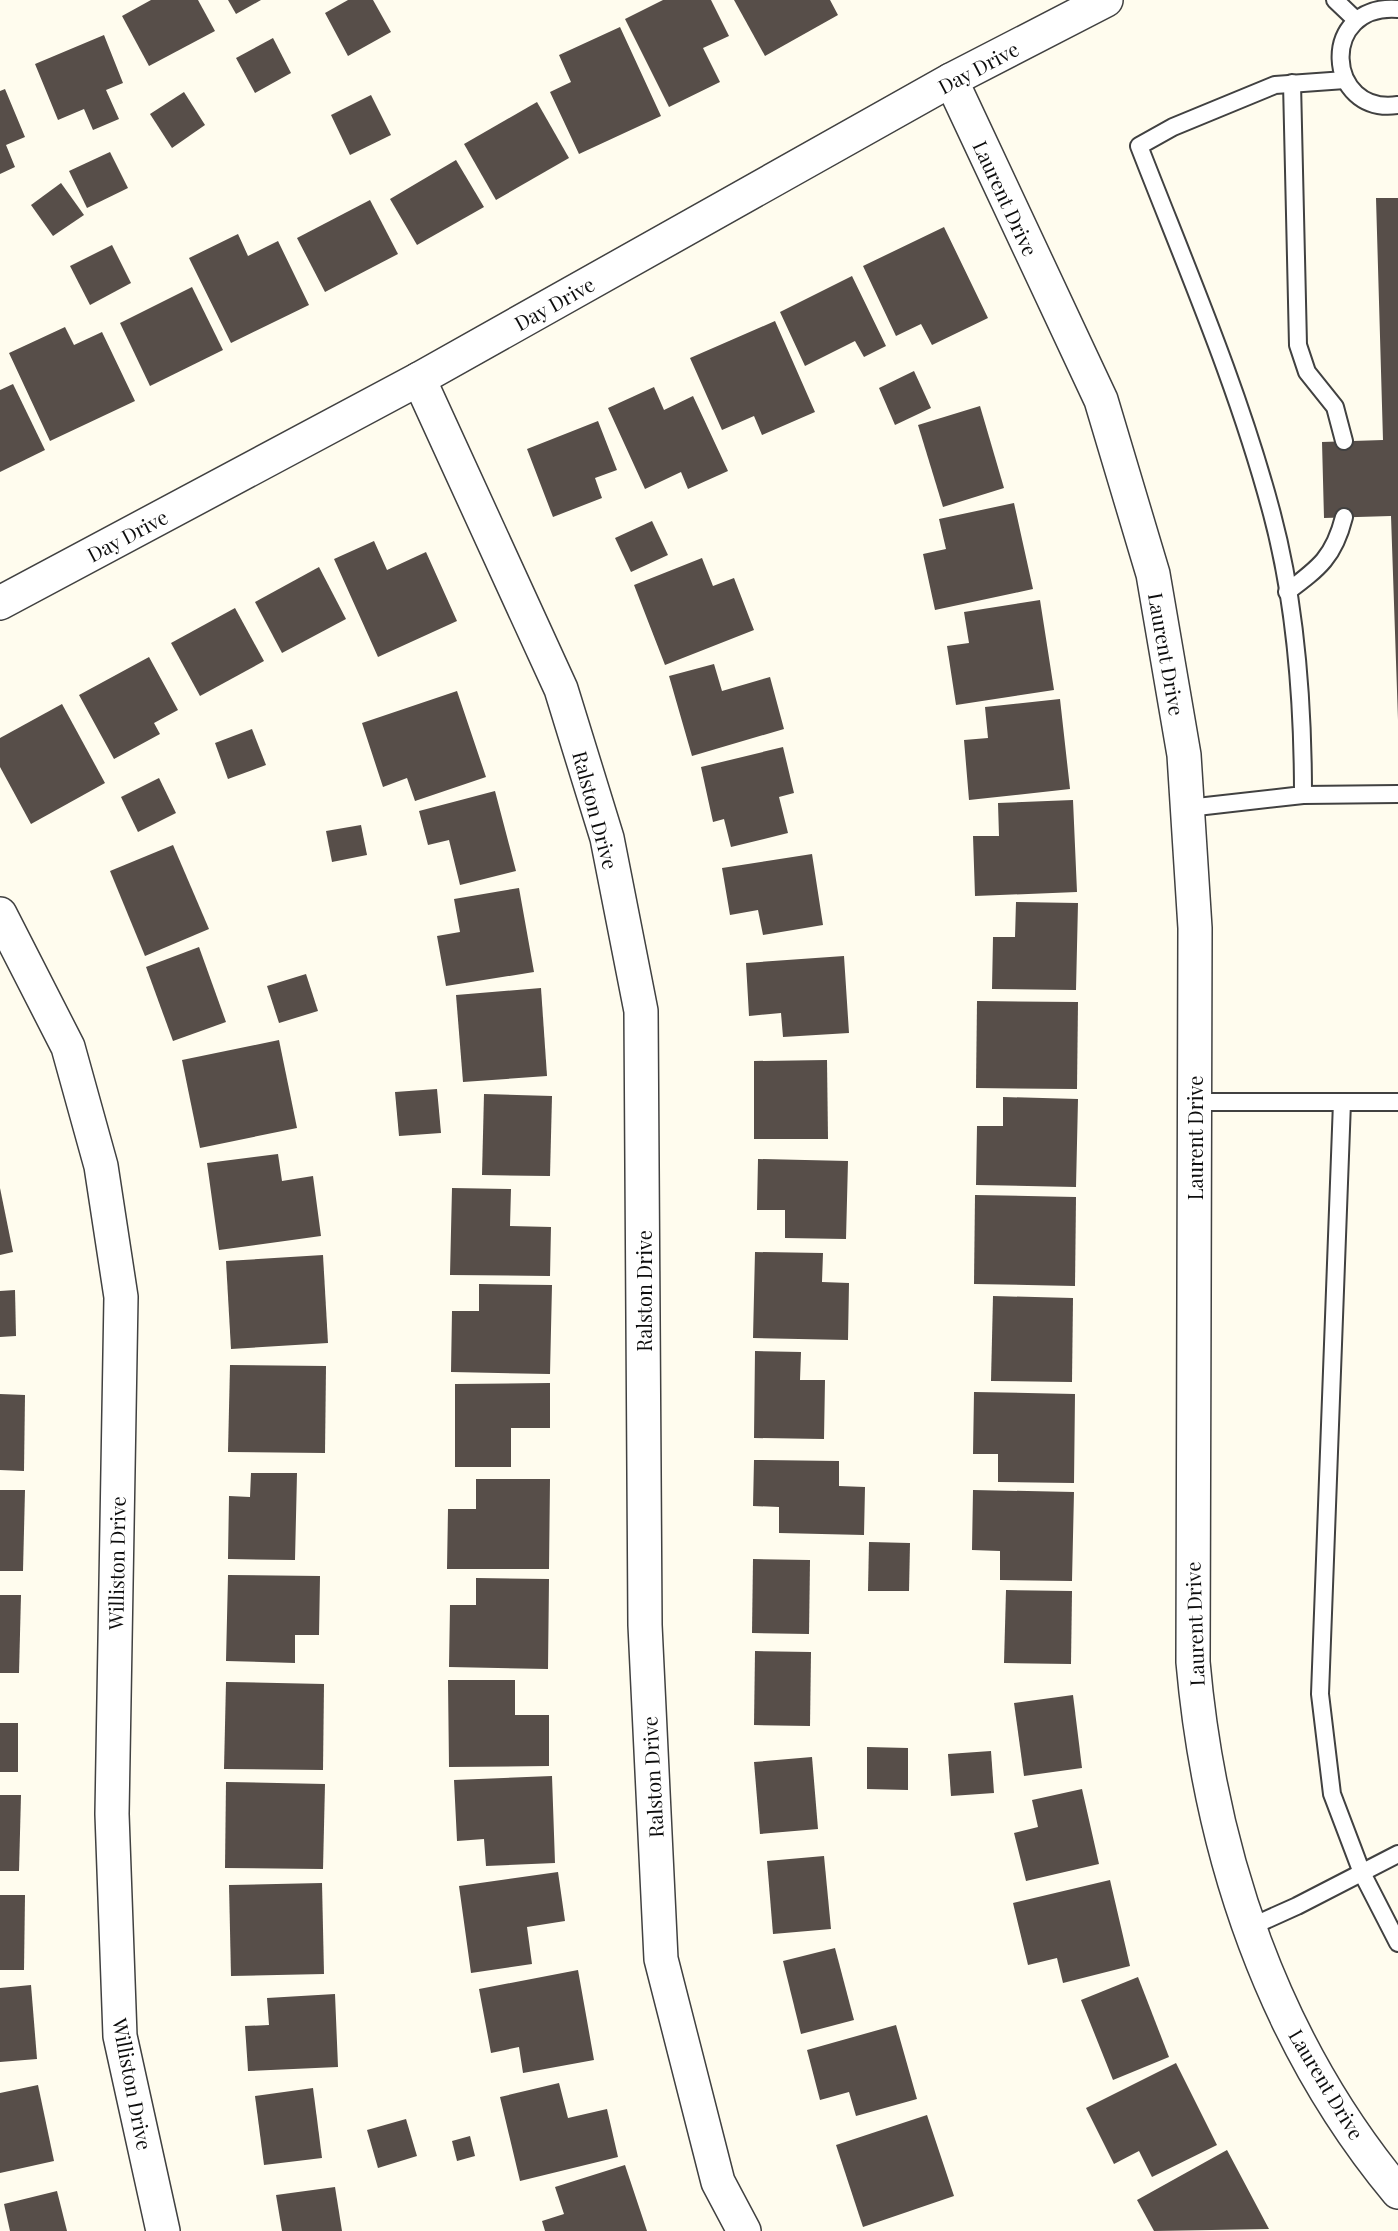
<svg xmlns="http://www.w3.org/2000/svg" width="1398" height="2231" viewBox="0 0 1398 2231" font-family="'Playfair Display',serif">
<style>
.building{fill:#574e49}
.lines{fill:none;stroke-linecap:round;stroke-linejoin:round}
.lane-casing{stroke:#414141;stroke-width:20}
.street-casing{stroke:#414141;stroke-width:36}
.lane{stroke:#fff;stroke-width:16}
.street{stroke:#fff;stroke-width:33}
.labels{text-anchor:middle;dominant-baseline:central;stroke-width:6;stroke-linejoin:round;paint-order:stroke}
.street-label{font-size:20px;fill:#0e0e0e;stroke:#fff}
</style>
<rect width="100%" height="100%" fill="#fffcee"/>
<g class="building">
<path d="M 151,0 L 198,0 L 215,31 L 149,66 L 122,16 Z"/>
<path d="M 228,0 L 261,0 L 236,14 Z"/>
<path d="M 348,0 L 373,0 L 391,32 L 348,56 L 325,13 Z"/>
<path d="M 663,0 L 711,0 L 729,36 L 703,48 L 720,82 L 669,107 L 625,19 Z"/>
<path d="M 734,0 L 830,0 L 838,15 L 765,56 Z"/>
<path d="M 620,27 L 661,116 L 579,154 L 550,92 L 571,82 L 559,55 Z"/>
<path d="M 104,35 L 123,83 L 106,90 L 119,119 L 93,130 L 84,109 L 58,120 L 35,64 Z"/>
<path d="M 273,38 L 291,73 L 255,93 L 236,58 Z"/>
<path d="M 5,89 L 25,137 L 6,145 L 15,167 L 0,174 L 0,91 Z"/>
<path d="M 184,92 L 205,125 L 172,148 L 150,114 Z"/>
<path d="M 371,95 L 391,135 L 350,155 L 331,115 Z"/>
<path d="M 537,102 L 569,158 L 496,200 L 464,144 Z"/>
<path d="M 110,152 L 128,188 L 87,208 L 69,171 Z"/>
<path d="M 456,160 L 484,207 L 417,245 L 390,199 Z"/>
<path d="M 61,183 L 84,215 L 53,236 L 31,205 Z"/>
<path d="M 1376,198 L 1398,198 L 1398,720 L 1391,516 L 1324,518 L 1322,442 L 1383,440 Z"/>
<path d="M 370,200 L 398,254 L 325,292 L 297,238 Z"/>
<path d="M 944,227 L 988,318 L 932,345 L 921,324 L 896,336 L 863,266 Z"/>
<path d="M 238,234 L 248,256 L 278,241 L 309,305 L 231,343 L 189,258 Z"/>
<path d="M 112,245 L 131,283 L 90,305 L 70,266 Z"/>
<path d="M 852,276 L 886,346 L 864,357 L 855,341 L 805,366 L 780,312 Z"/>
<path d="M 192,287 L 223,350 L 150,386 L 120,323 Z"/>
<path d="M 775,321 L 815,412 L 762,435 L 754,416 L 722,430 L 690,358 Z"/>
<path d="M 65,327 L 74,345 L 102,332 L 135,401 L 50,441 L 9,353 Z"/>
<path d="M 914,371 L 931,408 L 895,425 L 879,388 Z"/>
<path d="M 13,384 L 45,450 L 0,472 L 0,390 Z"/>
<path d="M 654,387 L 664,410 L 693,396 L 728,471 L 688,489 L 681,472 L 645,489 L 608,408 Z"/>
<path d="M 980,406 L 1004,488 L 943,507 L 918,425 Z"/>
<path d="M 598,421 L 617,470 L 595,478 L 602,498 L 553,517 L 527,449 Z"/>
<path d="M 1014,503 L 1033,589 L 935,610 L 923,554 L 946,549 L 939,519 Z"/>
<path d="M 652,521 L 668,555 L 631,572 L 615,538 Z"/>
<path d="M 374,541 L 387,570 L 426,552 L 457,621 L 378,657 L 334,559 Z"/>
<path d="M 702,558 L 713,586 L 734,578 L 754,630 L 665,665 L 634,585 Z"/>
<path d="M 319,567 L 346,619 L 282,653 L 255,602 Z"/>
<path d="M 1040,600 L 1054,690 L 956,705 L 947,646 L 969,643 L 964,612 Z"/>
<path d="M 235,608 L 264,661 L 200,696 L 171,643 Z"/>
<path d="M 149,657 L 178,710 L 154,723 L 160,734 L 114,759 L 79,695 Z"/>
<path d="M 714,664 L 722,691 L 770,677 L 784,729 L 692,756 L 669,676 Z"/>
<path d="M 457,691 L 486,777 L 415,801 L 407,778 L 383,787 L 362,723 Z"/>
<path d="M 1060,699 L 1070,789 L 969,800 L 964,740 L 988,738 L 985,707 Z"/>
<path d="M 62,704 L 105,783 L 31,824 L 0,767 L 0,738 Z"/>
<path d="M 252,729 L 266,765 L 228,779 L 215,743 Z"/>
<path d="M 783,747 L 794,793 L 779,797 L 788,833 L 731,847 L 724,819 L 713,822 L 701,767 Z"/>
<path d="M 159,778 L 176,813 L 138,832 L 121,797 Z"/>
<path d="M 495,791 L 516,871 L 460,885 L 449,840 L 428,845 L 419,811 Z"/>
<path d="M 1073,800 L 1077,892 L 975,896 L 973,836 L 999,836 L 998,803 Z"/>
<path d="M 361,825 L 367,855 L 332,862 L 326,831 Z"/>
<path d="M 173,845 L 209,929 L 145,956 L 110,871 Z"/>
<path d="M 812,854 L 823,925 L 763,935 L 758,910 L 730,915 L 722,868 Z"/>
<path d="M 519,888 L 534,972 L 446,986 L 437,936 L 460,932 L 454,899 Z"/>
<path d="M 1016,902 L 1078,903 L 1076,990 L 992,989 L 993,937 L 1015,937 Z"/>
<path d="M 199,947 L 226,1022 L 173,1041 L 146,967 Z"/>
<path d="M 844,956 L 849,1033 L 783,1037 L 781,1013 L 749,1016 L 746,963 Z"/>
<path d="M 306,974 L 318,1011 L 279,1023 L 267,986 Z"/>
<path d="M 541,988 L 547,1076 L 463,1082 L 456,995 Z"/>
<path d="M 977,1001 L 1078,1002 L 1077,1089 L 976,1088 Z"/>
<path d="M 279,1040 L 297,1128 L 200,1148 L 182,1060 Z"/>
<path d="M 827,1060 L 828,1139 L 754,1139 L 754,1061 Z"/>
<path d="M 437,1089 L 441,1133 L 399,1136 L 395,1092 Z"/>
<path d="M 484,1094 L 552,1096 L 550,1176 L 482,1175 Z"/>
<path d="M 1003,1097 L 1078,1099 L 1076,1187 L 976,1185 L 977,1126 L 1003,1126 Z"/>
<path d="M 278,1154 L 282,1181 L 313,1176 L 321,1236 L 219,1250 L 207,1163 Z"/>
<path d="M 758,1159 L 848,1161 L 846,1239 L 785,1238 L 785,1210 L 757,1210 Z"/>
<path d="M 0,1188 L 13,1252 L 0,1255 Z"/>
<path d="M 452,1188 L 511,1189 L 510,1226 L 551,1227 L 550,1276 L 450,1275 Z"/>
<path d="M 975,1195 L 1076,1197 L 1075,1286 L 974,1284 Z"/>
<path d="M 755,1252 L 823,1253 L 822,1282 L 849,1283 L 848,1340 L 753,1338 Z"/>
<path d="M 323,1255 L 328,1343 L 231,1349 L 226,1261 Z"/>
<path d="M 479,1284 L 552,1285 L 550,1374 L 451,1372 L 452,1311 L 479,1311 Z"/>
<path d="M 15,1290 L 16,1336 L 0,1337 L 0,1291 Z"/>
<path d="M 993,1296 L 1073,1298 L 1072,1382 L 991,1381 Z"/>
<path d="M 755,1351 L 801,1352 L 800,1380 L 825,1380 L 824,1439 L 754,1438 Z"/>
<path d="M 230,1365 L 326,1366 L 325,1453 L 228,1452 Z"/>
<path d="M 550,1383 L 550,1428 L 511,1428 L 511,1467 L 455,1467 L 455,1384 Z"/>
<path d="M 974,1392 L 1075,1394 L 1074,1483 L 998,1482 L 998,1454 L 973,1454 Z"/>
<path d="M 0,1394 L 25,1395 L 24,1471 L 0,1470 Z"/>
<path d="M 754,1460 L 839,1461 L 839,1486 L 865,1487 L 864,1535 L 779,1533 L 779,1507 L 753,1506 Z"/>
<path d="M 251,1473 L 297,1473 L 295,1560 L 228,1559 L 229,1496 L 250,1497 Z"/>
<path d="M 476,1479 L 550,1479 L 549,1569 L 447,1569 L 448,1509 L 476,1509 Z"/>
<path d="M 0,1490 L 25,1490 L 23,1571 L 0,1571 Z"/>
<path d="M 973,1490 L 1074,1492 L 1072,1581 L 1000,1580 L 1000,1551 L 972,1550 Z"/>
<path d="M 869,1542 L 910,1543 L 909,1591 L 868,1591 Z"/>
<path d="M 753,1559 L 810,1560 L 809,1634 L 752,1633 Z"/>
<path d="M 228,1575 L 320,1576 L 319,1635 L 295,1635 L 295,1663 L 226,1661 Z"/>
<path d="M 476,1578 L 549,1579 L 548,1669 L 449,1667 L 450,1605 L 476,1605 Z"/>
<path d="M 1006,1590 L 1072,1591 L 1071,1664 L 1004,1663 Z"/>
<path d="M 0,1595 L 21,1595 L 19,1673 L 0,1673 Z"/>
<path d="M 755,1651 L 811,1652 L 810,1726 L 754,1725 Z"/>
<path d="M 448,1680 L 515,1680 L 515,1715 L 549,1715 L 549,1766 L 449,1767 Z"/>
<path d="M 226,1682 L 324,1684 L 323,1770 L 224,1769 Z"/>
<path d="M 1073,1695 L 1082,1768 L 1024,1776 L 1014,1703 Z"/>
<rect x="0" y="1723" width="18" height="49"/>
<path d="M 867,1747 L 908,1748 L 908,1790 L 867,1789 Z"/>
<path d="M 991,1751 L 994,1793 L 951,1796 L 948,1754 Z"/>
<path d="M 812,1757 L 818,1829 L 760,1834 L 754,1762 Z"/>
<path d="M 552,1776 L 555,1863 L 486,1866 L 484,1839 L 457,1841 L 454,1780 Z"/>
<path d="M 226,1782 L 325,1784 L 323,1869 L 225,1868 Z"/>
<path d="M 1082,1789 L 1099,1864 L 1026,1881 L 1014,1833 L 1038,1827 L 1032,1800 Z"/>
<path d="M 0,1795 L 21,1795 L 19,1871 L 0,1871 Z"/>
<path d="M 824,1856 L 831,1929 L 773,1934 L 767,1861 Z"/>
<path d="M 558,1872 L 565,1921 L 527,1927 L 532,1964 L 471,1973 L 459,1886 Z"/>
<path d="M 1110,1880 L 1130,1966 L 1063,1983 L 1057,1958 L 1028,1965 L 1013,1903 Z"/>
<path d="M 322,1883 L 324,1974 L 231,1976 L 229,1885 Z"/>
<path d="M 0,1895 L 25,1895 L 24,1970 L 0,1970 Z"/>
<path d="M 835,1948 L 854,2020 L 801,2034 L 783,1961 Z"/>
<path d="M 578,1970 L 594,2060 L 523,2073 L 519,2047 L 491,2053 L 479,1989 Z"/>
<path d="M 1138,1977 L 1169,2057 L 1113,2080 L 1081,2000 Z"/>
<path d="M 31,1985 L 37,2059 L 0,2062 L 0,1988 Z"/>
<path d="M 335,1994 L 338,2067 L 248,2071 L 245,2026 L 269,2025 L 267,1998 Z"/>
<path d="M 896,2025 L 917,2099 L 856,2116 L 849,2092 L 820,2100 L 807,2050 Z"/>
<path d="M 1176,2063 L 1217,2145 L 1152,2177 L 1139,2151 L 1114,2164 L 1086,2108 Z"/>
<path d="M 559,2083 L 568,2118 L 607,2109 L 618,2157 L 520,2181 L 500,2097 Z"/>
<path d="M 38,2085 L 54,2161 L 0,2173 L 0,2093 Z"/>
<path d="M 313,2088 L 322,2158 L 264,2165 L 255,2096 Z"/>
<path d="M 927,2115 L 954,2196 L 863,2227 L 836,2145 Z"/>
<path d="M 406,2119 L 417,2156 L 378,2168 L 367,2130 Z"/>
<path d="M 470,2136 L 475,2156 L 457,2161 L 452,2141 Z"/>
<path d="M 1227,2150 L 1269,2229 L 1154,2231 L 1137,2200 Z"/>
<path d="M 625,2165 L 647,2231 L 545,2231 L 542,2221 L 564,2214 L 555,2187 Z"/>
<path d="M 335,2187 L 342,2231 L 282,2231 L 276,2195 Z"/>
<path d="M 57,2191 L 67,2231 L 10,2231 L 4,2204 Z"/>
</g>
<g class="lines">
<g class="lane-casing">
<g id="lane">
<path d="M 1335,0 L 1356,20"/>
<path d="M 1398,9 C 1318,3 1325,116 1398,105"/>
<path d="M 1292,83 L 1298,345 L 1307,372 L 1335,407 L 1344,441"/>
<path d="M 1287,592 C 1319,568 1334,557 1344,517"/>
<path d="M 1303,795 L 1398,794"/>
<path d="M 1188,808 L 1303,795 C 1303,702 1296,604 1272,514 C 1239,389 1186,267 1139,146 L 1173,127 L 1275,85 L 1345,80"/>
<path d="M 1194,1102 L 1398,1102"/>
<path d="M 1342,1102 L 1320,1694 L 1332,1794 L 1362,1873 L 1398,1943"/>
<path d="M 1248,1928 L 1297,1906 L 1398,1854"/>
</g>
</g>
<g class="street-casing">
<g id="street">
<path d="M 951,80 L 1101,400 L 1153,574 L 1184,755 L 1195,928 L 1193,1662 C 1210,1854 1273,2042 1398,2192"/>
<path d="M 419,379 L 561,689 L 607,838 L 641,1011 L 645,1625 L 661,1959 L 718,2182 L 744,2231"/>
<path d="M 0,603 L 419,379 L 951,80 L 1106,0"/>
<path d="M 0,914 L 68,1047 L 101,1166 L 121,1297 L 112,1814 L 120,2036 L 163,2231"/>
</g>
</g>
<use href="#lane" class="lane"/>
<use href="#street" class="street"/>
</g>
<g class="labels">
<g class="street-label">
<text transform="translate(978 67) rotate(-28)">Day Drive</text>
<text transform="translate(1006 198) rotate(65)">Laurent Drive</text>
<text transform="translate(554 303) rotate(-29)">Day Drive</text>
<text transform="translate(127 535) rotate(-28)">Day Drive</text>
<text transform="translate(1167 654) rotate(80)">Laurent Drive</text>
<text transform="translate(596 810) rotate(75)">Ralston Drive</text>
<text transform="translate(1194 1138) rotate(-90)">Laurent Drive</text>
<text transform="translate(643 1291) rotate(-90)">Ralston Drive</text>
<text transform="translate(116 1563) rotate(-89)">Williston Drive</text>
<text transform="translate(1194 1624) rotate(-92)">Laurent Drive</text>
<text transform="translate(652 1777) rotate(-93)">Ralston Drive</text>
<text transform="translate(133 2084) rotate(79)">Williston Drive</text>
<text transform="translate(1327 2084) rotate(59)">Laurent Drive</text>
</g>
</g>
</svg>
